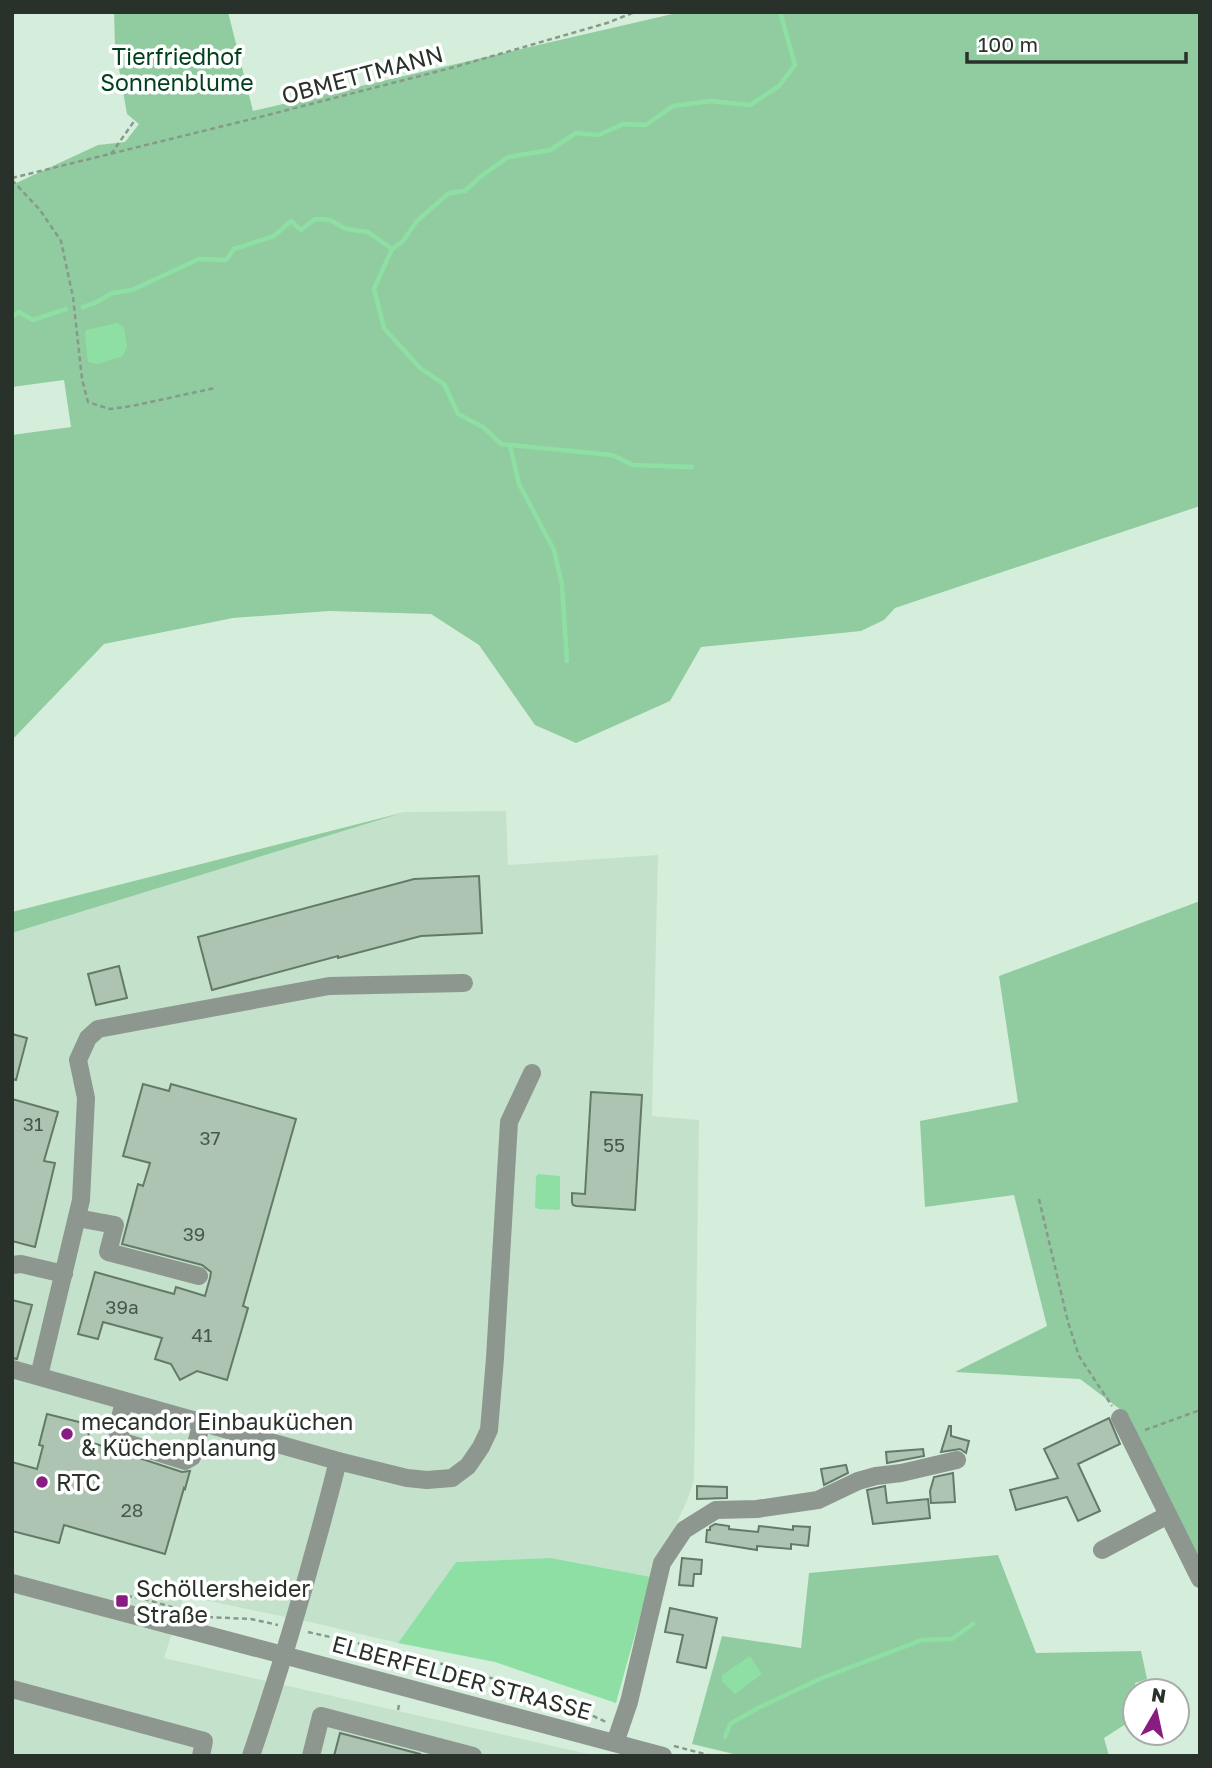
<svg xmlns="http://www.w3.org/2000/svg" width="1212" height="1768" viewBox="0 0 1212 1768" font-family="'Golos Text',sans-serif">
<style>
.built{fill:#c4e2cb}
.green{fill:#90cc9f}
.water{fill:#8edfa4}
.lines{fill:none;stroke-linecap:round;stroke-linejoin:round}
.stream{stroke:#8edfa4;stroke-width:4.5}
.building{fill:#acc4b1;stroke:#647a69;stroke-width:2}
.path{stroke:#87998b;stroke-width:2.5;stroke-dasharray:5 3.5;stroke-linecap:butt}
.minor{stroke:#8d978f;stroke-width:18}
.poi-dot{fill:#891c81;stroke:#fff;stroke-width:2.5}
.labels{text-anchor:middle;dominant-baseline:central;stroke-width:7;stroke-linejoin:round;paint-order:stroke}
.number-label{font-size:19px;fill:#49564c}
.park-label{font-size:23px;fill:#00401c;stroke:#fff}
.street-label{font-size:23px;fill:#28322a;stroke:#fff}
.poi-label{font-size:23px;fill:#28322a;stroke:#fff;text-anchor:start}
</style>
<rect width="100%" height="100%" fill="#d5eedb"/>
<path class="built" d="M 506,811 L 508,865 L 658,855 L 652,1116 L 699,1120 L 694,1480 L 687,1501 L 651,1577 L 551,1558 L 456,1562 L 398,1643 L 310,1622 L 184,1596 L 164,1658 L 597,1756 L 12,1756 L 12,933 L 405,812 Z"/>
<g class="green">
<path d="M 114,12 L 228,12 L 253,111 L 681,12 L 1200,12 L 1200,506 L 895,608 L 884,620 L 861,631 L 701,647 L 670,701 L 576,743 L 535,725 L 479,645 L 431,614 L 329,611 L 233,618 L 104,644 L 12,740 L 12,435 L 71,427 L 64,380 L 12,387 L 12,185 L 98,145 L 125,142 L 139,124 L 127,114 L 115,46 Z"/>
<path d="M 405,812 L 12,933 L 12,912 Z"/>
<path d="M 1200,901 L 1200,1565 L 1129,1416 L 1080,1379 L 955,1372 L 1047,1326 L 1014,1195 L 925,1207 L 920,1121 L 1018,1102 L 999,976 Z"/>
<path d="M 998,1555 L 1036,1653 L 1141,1651 L 1147,1679 L 1135,1683 L 1137,1691 L 1135,1691 L 1135,1718 L 1104,1738 L 1109,1756 L 742,1756 L 692,1744 L 722,1636 L 801,1648 L 809,1573 Z"/>
</g>
<g class="water">
<path d="M 117,323 L 124,327 L 127,346 L 123,356 L 98,364 L 88,362 L 85,335 L 86,330 Z"/>
<path d="M 538,1174 L 559,1176 L 560,1177 L 560,1209 L 558,1210 L 538,1209 L 535,1207 L 536,1177 Z"/>
<path d="M 551,1558 L 651,1577 L 616,1703 L 495,1662 L 398,1643 L 456,1562 Z"/>
<path d="M 750,1656 L 762,1674 L 735,1694 L 722,1682 L 722,1675 Z"/>
</g>
<g class="lines">
<g class="stream">
<path d="M 392,249 L 374,289 L 384,328 L 420,368 L 444,384 L 458,414 L 483,427 L 501,444 L 612,455 L 633,465 L 692,467"/>
<path d="M 83,307 L 97,302 L 112,293 L 132,290 L 199,259 L 226,260 L 234,249 L 274,236 L 291,221 L 301,230 L 315,219 L 330,220 L 346,229 L 368,232 L 392,249 L 403,241 L 417,221 L 449,193 L 465,191 L 480,177 L 508,157 L 550,150 L 576,133 L 599,135 L 623,124 L 646,125 L 673,106 L 710,101 L 750,105 L 779,86 L 795,65 L 780,12"/>
<path d="M 12,317 L 19,312 L 33,320 L 66,309"/>
<path d="M 510,445 L 519,484 L 554,550 L 562,585 L 567,661"/>
<path d="M 725,1737 L 730,1724 L 758,1708 L 822,1678 L 922,1640 L 952,1639 L 973,1624"/>
</g>
</g>
<g class="building">
<path d="M 479,876 L 482,933 L 421,936 L 338,958 L 338,956 L 212,990 L 198,937 L 414,879 Z"/>
<path d="M 119,966 L 127,998 L 96,1005 L 88,974 Z"/>
<path d="M 12,1034 L 27,1038 L 16,1080 L 12,1079 Z"/>
<path d="M 143,1084 L 169,1091 L 171,1084 L 296,1119 L 243,1306 L 248,1308 L 227,1380 L 197,1371 L 180,1380 L 171,1364 L 155,1359 L 162,1338 L 103,1322 L 98,1339 L 78,1334 L 95,1272 L 174,1294 L 176,1287 L 205,1296 L 210,1278 L 211,1272 L 202,1265 L 122,1244 L 138,1184 L 143,1186 L 150,1163 L 123,1156 Z"/>
<path d="M 591,1092 L 642,1095 L 635,1210 L 576,1206 L 573,1205 L 572,1202 L 572,1193 L 585,1194 Z"/>
<path d="M 12,1099 L 58,1112 L 44,1161 L 55,1163 L 35,1247 L 12,1241 Z"/>
<path d="M 12,1300 L 32,1305 L 17,1359 L 12,1358 Z"/>
<path d="M 47,1414 L 91,1425 L 87,1441 L 182,1472 L 190,1471 L 185,1489 L 184,1488 L 165,1554 L 64,1525 L 59,1543 L 12,1531 L 12,1462 L 37,1469 L 43,1446 L 39,1445 Z"/>
<path d="M 1109,1418 L 1120,1444 L 1078,1464 L 1100,1511 L 1078,1521 L 1067,1497 L 1016,1510 L 1010,1490 L 1058,1478 L 1044,1449 Z"/>
<path d="M 949,1426 L 951,1426 L 951,1436 L 969,1441 L 966,1453 L 960,1449 L 941,1452 Z"/>
<path d="M 923,1449 L 924,1456 L 887,1463 L 886,1452 Z"/>
<path d="M 846,1465 L 848,1473 L 824,1485 L 821,1469 Z"/>
<path d="M 953,1473 L 955,1502 L 931,1503 L 930,1491 L 934,1477 Z"/>
<path d="M 697,1486 L 727,1487 L 727,1498 L 697,1499 Z"/>
<path d="M 885,1486 L 887,1503 L 928,1499 L 930,1518 L 873,1524 L 867,1490 Z"/>
<path d="M 715,1524 L 729,1526 L 729,1529 L 758,1532 L 759,1526 L 793,1530 L 793,1526 L 810,1527 L 808,1546 L 791,1544 L 791,1549 L 757,1546 L 757,1550 L 706,1542 L 707,1530 L 710,1530 L 710,1527 Z"/>
<path d="M 682,1558 L 702,1560 L 701,1574 L 694,1574 L 693,1586 L 679,1585 Z"/>
<path d="M 670,1608 L 717,1618 L 706,1668 L 677,1662 L 683,1635 L 665,1632 Z"/>
<path d="M 340,1733 L 420,1754 L 419,1756 L 334,1756 Z"/>
</g>
<g class="lines">
<g class="path">
<path d="M 111,154 L 135,120"/>
<path d="M 12,178 L 260,117 L 451,68 L 607,23 L 635,12"/>
<path d="M 12,180 L 40,210 L 61,241 L 73,297 L 82,379 L 88,402 L 110,409 L 132,406 L 215,388"/>
<path d="M 1039,1199 L 1068,1322 L 1079,1356 L 1112,1406"/>
<path d="M 1145,1430 L 1200,1410"/>
<path d="M 127,1596 L 141,1598 L 175,1608"/>
<path d="M 208,1617 L 251,1619 L 278,1625"/>
<path d="M 308,1632 C 410,1655 511,1677 606,1722"/>
<path d="M 398,1710 L 399,1705"/>
<path d="M 674,1746 L 712,1756"/>
</g>
<g class="minor">
<path d="M 77,1218 L 115,1225 L 108,1252 L 199,1276"/>
<path d="M 12,1265 L 21,1264 L 64,1274"/>
<path d="M 12,1369 L 338,1461 L 407,1478 L 427,1480 L 452,1478 L 468,1466 L 481,1447 L 489,1430 L 495,1358 L 509,1122 L 532,1073"/>
<path d="M 39,1376 L 81,1200 L 86,1098 L 78,1060 L 88,1038 L 98,1029 L 329,986 L 464,983"/>
<path d="M 124,1401 L 117,1431 L 124,1442 L 185,1461 L 192,1457 L 202,1423"/>
<path d="M 1120,1418 L 1200,1579"/>
<path d="M 1102,1550 L 1168,1515"/>
<path d="M 12,1583 L 663,1756"/>
<path d="M 12,1689 L 204,1741 L 201,1756"/>
<path d="M 615,1743 L 629,1702 L 662,1563 L 684,1530 L 716,1510 L 757,1509 L 818,1500 L 858,1481 L 876,1476 L 901,1473 L 957,1460"/>
<path d="M 251,1756 C 284,1659 313,1560 338,1461"/>
<path d="M 311,1756 L 321,1716 L 473,1756"/>
</g>
</g>
<g class="poi-dot">
<circle cx="67" cy="1434" r="7"/>
<circle cx="42" cy="1482" r="7"/>
<rect x="115" y="1594" width="14" height="14" rx="3.5"/>
</g>
<g class="labels">
<g class="number-label">
<text x="33" y="1123">31</text>
<text x="210" y="1137">37</text>
<text x="614" y="1144">55</text>
<text x="194" y="1233">39</text>
<text x="122" y="1306">39a</text>
<text x="202" y="1334">41</text>
<text x="132" y="1509">28</text>
</g>
<g class="park-label">
<text x="177" y="56">Tierfriedhof<tspan x="177" dy="26">Sonnenblume</tspan></text>
</g>
<g class="street-label">
<text transform="translate(362 74) rotate(-15)">OBMETTMANN</text>
<text transform="translate(462 1677) rotate(15)">ELBERFELDER STRASSE</text>
</g>
<g class="poi-label">
<text x="81" y="1421">mecandor Einbauküchen<tspan x="81" dy="26">&amp; Küchenplanung</tspan></text>
<text x="56" y="1482">RTC</text>
<text x="136" y="1588">Schöllersheider<tspan x="136" dy="26">Straße</tspan></text>
</g>
</g>
<rect width="1212" height="1768" fill="none" stroke="#28322a" stroke-width="28"/>
<g transform="translate(1156 1712) rotate(9)"><circle r="33" fill="#ffffff" stroke="#a9adaa" stroke-width="2"/>
<path d="M0-5L12 26L0 18L-12 26Z" fill="#891c81"/>
<text y="-10" font-size="19" font-weight="bold" text-anchor="middle" fill="#28322a">N</text>
</g>
<path d="M967 52v10h219v-10" fill="none" stroke="#28322a" stroke-width="3.5"/>
<text x="978" y="52" font-size="21" fill="#28322a" stroke="#ffffff" stroke-width="5" paint-order="stroke">100 m</text>
</svg>
